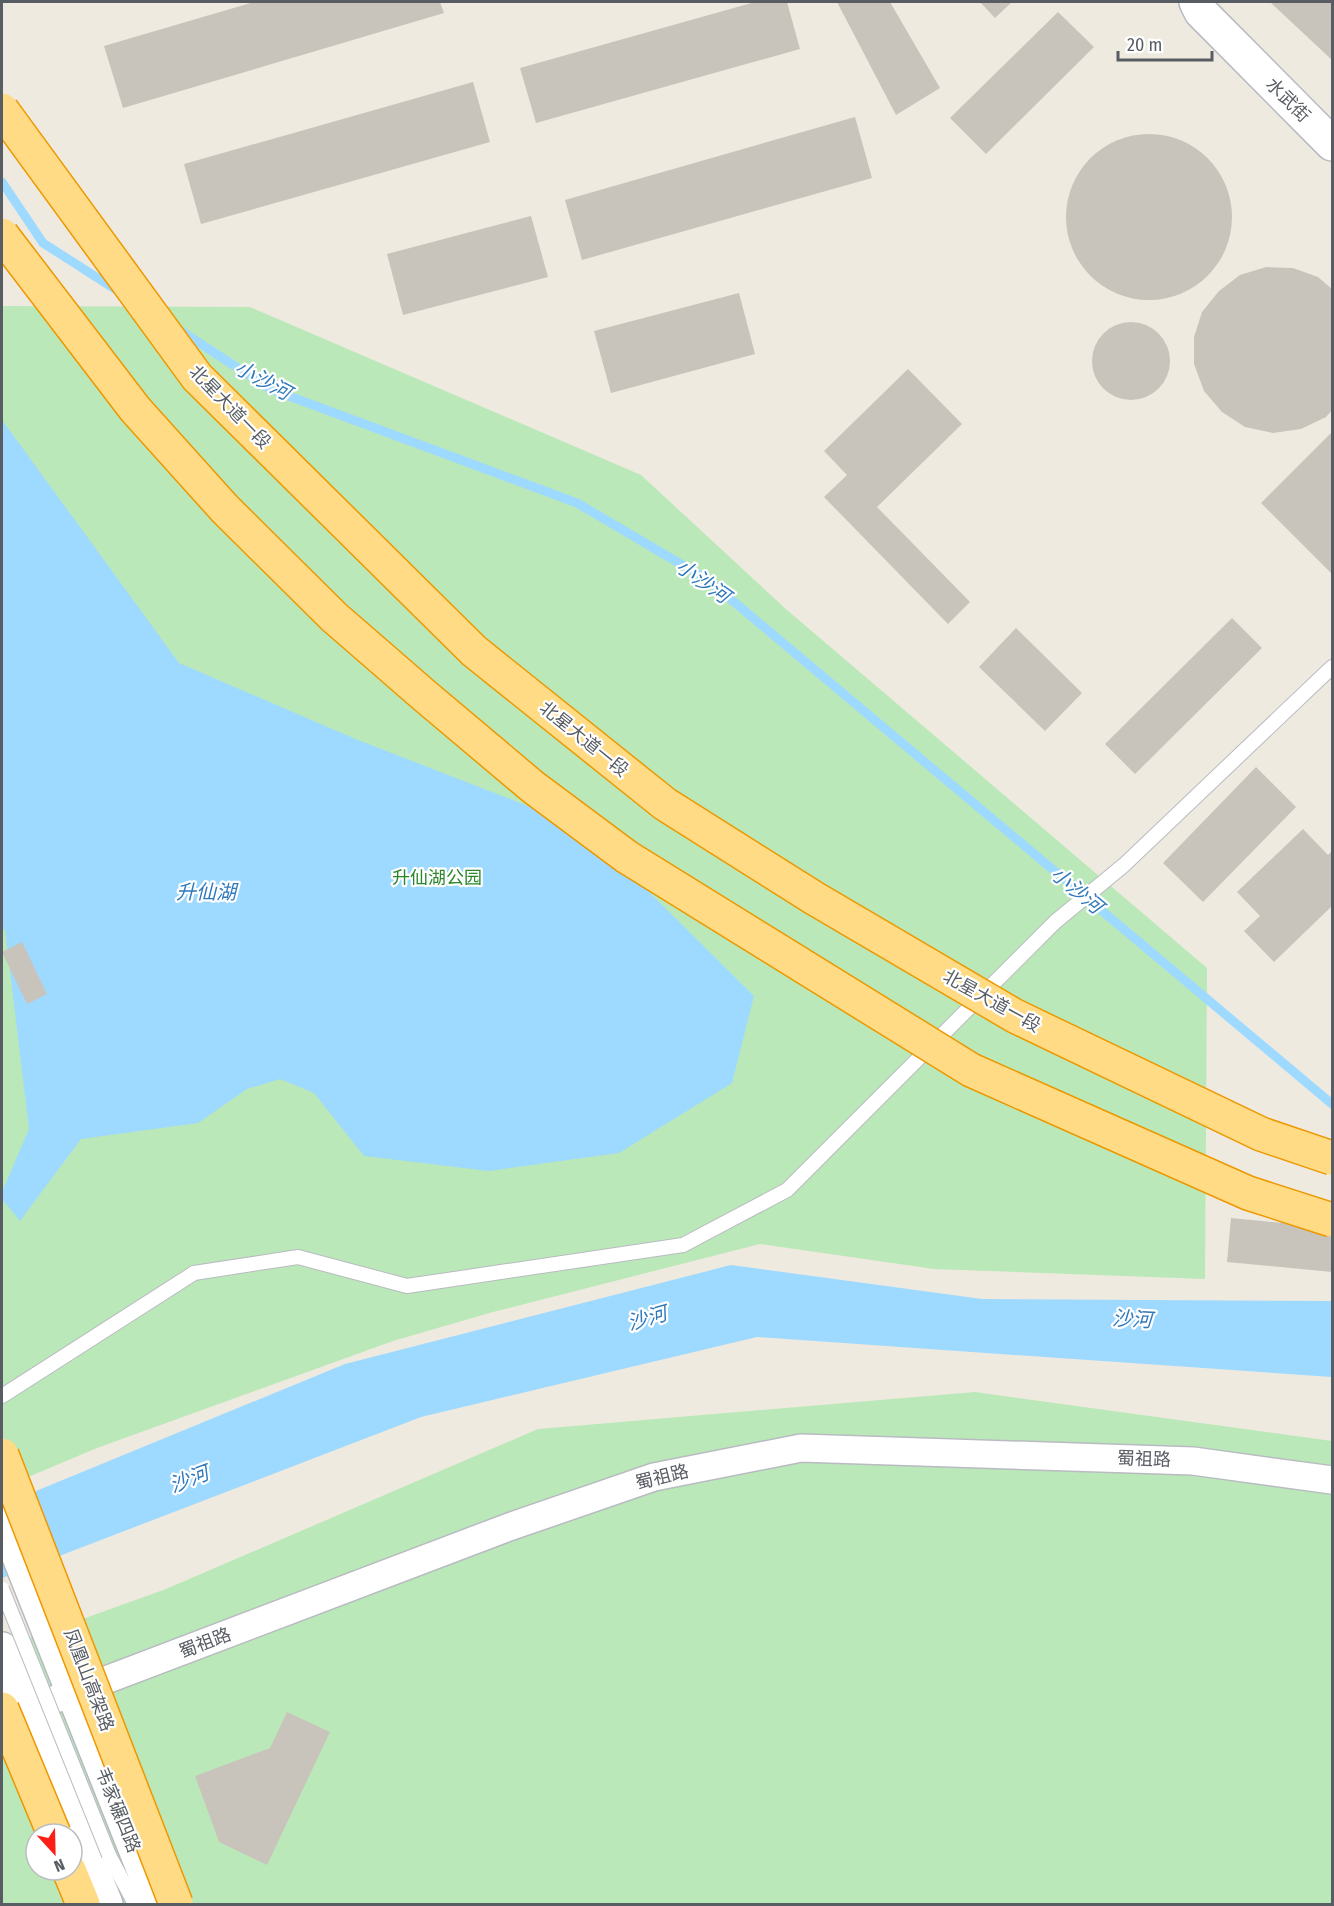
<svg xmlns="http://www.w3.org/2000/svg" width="1334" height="1906" viewBox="0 0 1334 1906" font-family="'Fira Sans Condensed','Noto Sans SC',sans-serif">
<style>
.green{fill:#bbe8b8;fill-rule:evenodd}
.water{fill:#9ed9ff}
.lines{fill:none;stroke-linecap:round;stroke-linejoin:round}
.stream{stroke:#9ed9ff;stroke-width:9}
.building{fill:#c8c4bc}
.lane-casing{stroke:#b8bbc1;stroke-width:16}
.street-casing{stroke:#b8bbc1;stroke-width:30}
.secondary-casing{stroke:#b5bac0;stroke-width:36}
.highway-casing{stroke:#ed9800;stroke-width:36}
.lane{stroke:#fff;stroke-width:14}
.street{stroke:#fff;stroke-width:27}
.secondary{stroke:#fff;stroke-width:33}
.highway{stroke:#ffdb85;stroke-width:33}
.lane-bridge-casing{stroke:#b8bbc1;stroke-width:16;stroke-linecap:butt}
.highway-bridge-casing{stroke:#ed9800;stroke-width:36;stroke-linecap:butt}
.lane-bridge{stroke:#fff;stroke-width:14}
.highway-bridge{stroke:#ffdb85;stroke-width:33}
.labels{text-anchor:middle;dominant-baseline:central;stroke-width:4.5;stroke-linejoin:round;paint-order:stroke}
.street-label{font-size:18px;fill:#585d63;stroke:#fff}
.park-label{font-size:18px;fill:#2c872c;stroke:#fff}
.water-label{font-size:20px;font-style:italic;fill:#307abc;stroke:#fff}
</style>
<rect width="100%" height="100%" fill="#eeeadf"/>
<g class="green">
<path d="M 2,306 L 250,307 L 641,475 L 787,610 L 1207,968 L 1205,1279 L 934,1269 L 760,1244 L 493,1312 L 393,1341 L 97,1448 L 2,1488 Z"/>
<path d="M 975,1392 L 1332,1441 L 1332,1904 L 2,1904 L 2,1648 L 166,1589 L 538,1429 ZM 36,1834 L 72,1834 L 72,1870 L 36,1870 Z"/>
</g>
<g class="water">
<path d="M 2,420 L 179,663 L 353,738 L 533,808 L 639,882 L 754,996 L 732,1083 L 619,1153 L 489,1171 L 364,1156 L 314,1093 L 280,1079 L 247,1089 L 198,1123 L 81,1139 L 20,1221 L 2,1199 L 2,1192 L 29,1129 L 5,930 L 2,928 Z"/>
<path d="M 731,1265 L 982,1299 L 1332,1301 L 1332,1377 L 757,1337 L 421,1417 L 2,1578 L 2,1505 L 345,1364 Z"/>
</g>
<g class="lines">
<g class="stream">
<path d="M 2,182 L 43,243 L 118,291"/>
<path d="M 178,329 L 270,389 L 577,503 L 708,580 L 1332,1104"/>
</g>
</g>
<g class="building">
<path d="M 254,2 L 440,2 L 444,13 L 123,108 L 104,46 Z"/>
<path d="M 755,2 L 787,2 L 800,49 L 536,123 L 520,68 Z"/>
<path d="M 837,2 L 890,2 L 940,88 L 896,115 Z"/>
<path d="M 980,2 L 1012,2 L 995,18 Z"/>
<path d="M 1270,2 L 1332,2 L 1332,60 Z"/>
<path d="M 1058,12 L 1094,47 L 986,154 L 950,118 Z"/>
<path d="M 473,82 L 490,142 L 201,224 L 184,164 Z"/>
<path d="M 855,117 L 872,178 L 582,260 L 565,200 Z"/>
<circle cx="1149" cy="217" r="83"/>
<path d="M 531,216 L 548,277 L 403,315 L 387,254 Z"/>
<path d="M 1266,267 L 1293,268 L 1318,277 L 1332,289 L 1332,410 L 1326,417 L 1301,429 L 1273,433 L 1245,427 L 1222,412 L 1204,391 L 1194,364 L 1194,337 L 1202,312 L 1219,291 L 1240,275 Z"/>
<path d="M 739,293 L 755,354 L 611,393 L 594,331 Z"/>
<circle cx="1131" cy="361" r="39"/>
<path d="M 908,369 L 962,424 L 877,507 L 970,602 L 948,624 L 824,497 L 847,475 L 824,451 Z"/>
<path d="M 1332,432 L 1332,574 L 1261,503 Z"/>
<path d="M 1232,618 L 1262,648 L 1135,774 L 1105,744 Z"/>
<path d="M 1016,628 L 1082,693 L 1045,731 L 979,667 Z"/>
<path d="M 1256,767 L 1296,807 L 1203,902 L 1163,863 Z"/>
<path d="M 1303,829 L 1328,855 L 1332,851 L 1332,906 L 1274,962 L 1244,931 L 1260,916 L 1237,892 Z"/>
<path d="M 22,942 L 47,994 L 27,1004 L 2,952 Z"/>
<path d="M 1231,1218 L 1332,1228 L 1332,1272 L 1227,1262 Z"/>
<path d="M 287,1712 L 330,1732 L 267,1865 L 219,1842 L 195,1776 L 270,1748 Z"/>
</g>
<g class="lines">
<g class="lane-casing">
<g id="lane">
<path d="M 2,1396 L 194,1273 L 298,1257 L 407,1286 L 683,1245 L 787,1190 L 1055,922 L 1124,865 L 1332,667"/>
<path d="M 109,1855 L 135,1904"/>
</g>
</g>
<g class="street-casing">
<path id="street" d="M 19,1713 L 509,1527 L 654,1477 L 801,1448 L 1193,1461 L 1332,1480"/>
</g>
<g class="secondary-casing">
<g id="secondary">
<path d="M 1196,2 L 1201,12 L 1332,144"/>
<path d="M 2,1514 L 157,1904"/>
<path d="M 2,1649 L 106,1904"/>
</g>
</g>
<g class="highway-casing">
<path id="highway" d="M 69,1870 L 83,1904"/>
</g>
<use href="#lane" class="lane"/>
<use href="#street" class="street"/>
<use href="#secondary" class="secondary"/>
<use href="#highway" class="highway"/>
<g class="lane-bridge-casing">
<path id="lane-bridge" d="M 2,1589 L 109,1855"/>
</g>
<g class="highway-bridge-casing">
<g id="highway-bridge">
<path d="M 2,110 L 197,377 L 474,651 L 665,804 L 814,898 L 1015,1016 L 1261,1134 L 1332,1158"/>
<path d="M 2,235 L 135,409 L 225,509 L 334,617 L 425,696 L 533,787 L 627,857 L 971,1070 L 1248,1193 L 1332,1220"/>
<path d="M 2,1455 L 176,1904"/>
<path d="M 2,1709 L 54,1834"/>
</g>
</g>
<use href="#lane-bridge" class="lane-bridge"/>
<use href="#highway-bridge" class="highway-bridge"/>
</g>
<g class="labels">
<g class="street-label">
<text transform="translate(1288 100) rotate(45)">水武街</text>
<text transform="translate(230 407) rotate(46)">北星大道一段</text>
<text transform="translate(584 739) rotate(39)">北星大道一段</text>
<text transform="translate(992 1001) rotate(29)">北星大道一段</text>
<text transform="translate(1144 1459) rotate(2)">蜀祖路</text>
<text transform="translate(662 1477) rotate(-14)">蜀祖路</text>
<text transform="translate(205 1643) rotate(-21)">蜀祖路</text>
<text transform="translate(89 1680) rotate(69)">凤凰山高架路</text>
<text transform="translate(118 1810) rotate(68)">韦家碾四路</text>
</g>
<g class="park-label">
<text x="437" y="878">升仙湖公园</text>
</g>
<g class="water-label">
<text transform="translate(263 380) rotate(28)">小沙河</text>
<text transform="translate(703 581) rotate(35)">小沙河</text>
<text transform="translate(1077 890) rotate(40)">小沙河</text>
<text x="206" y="892">升仙湖</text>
<text transform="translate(647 1318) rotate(-16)">沙河</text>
<text transform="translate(1132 1319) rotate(3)">沙河</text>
<text transform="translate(189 1479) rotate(-21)">沙河</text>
</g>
</g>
<rect width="1334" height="1906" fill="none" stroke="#585d63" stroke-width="6"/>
<g transform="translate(54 1852) rotate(158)"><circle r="28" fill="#ffffff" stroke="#bcbec1" stroke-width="1.5"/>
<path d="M0-4.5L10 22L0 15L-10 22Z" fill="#fb1f18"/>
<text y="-9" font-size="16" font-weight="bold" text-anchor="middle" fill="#585d63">N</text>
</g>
<path d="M1118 51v9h94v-9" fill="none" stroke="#585d63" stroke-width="3"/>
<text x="1127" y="51" font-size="18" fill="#585d63" stroke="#ffffff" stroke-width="4.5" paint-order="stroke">20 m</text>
</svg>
